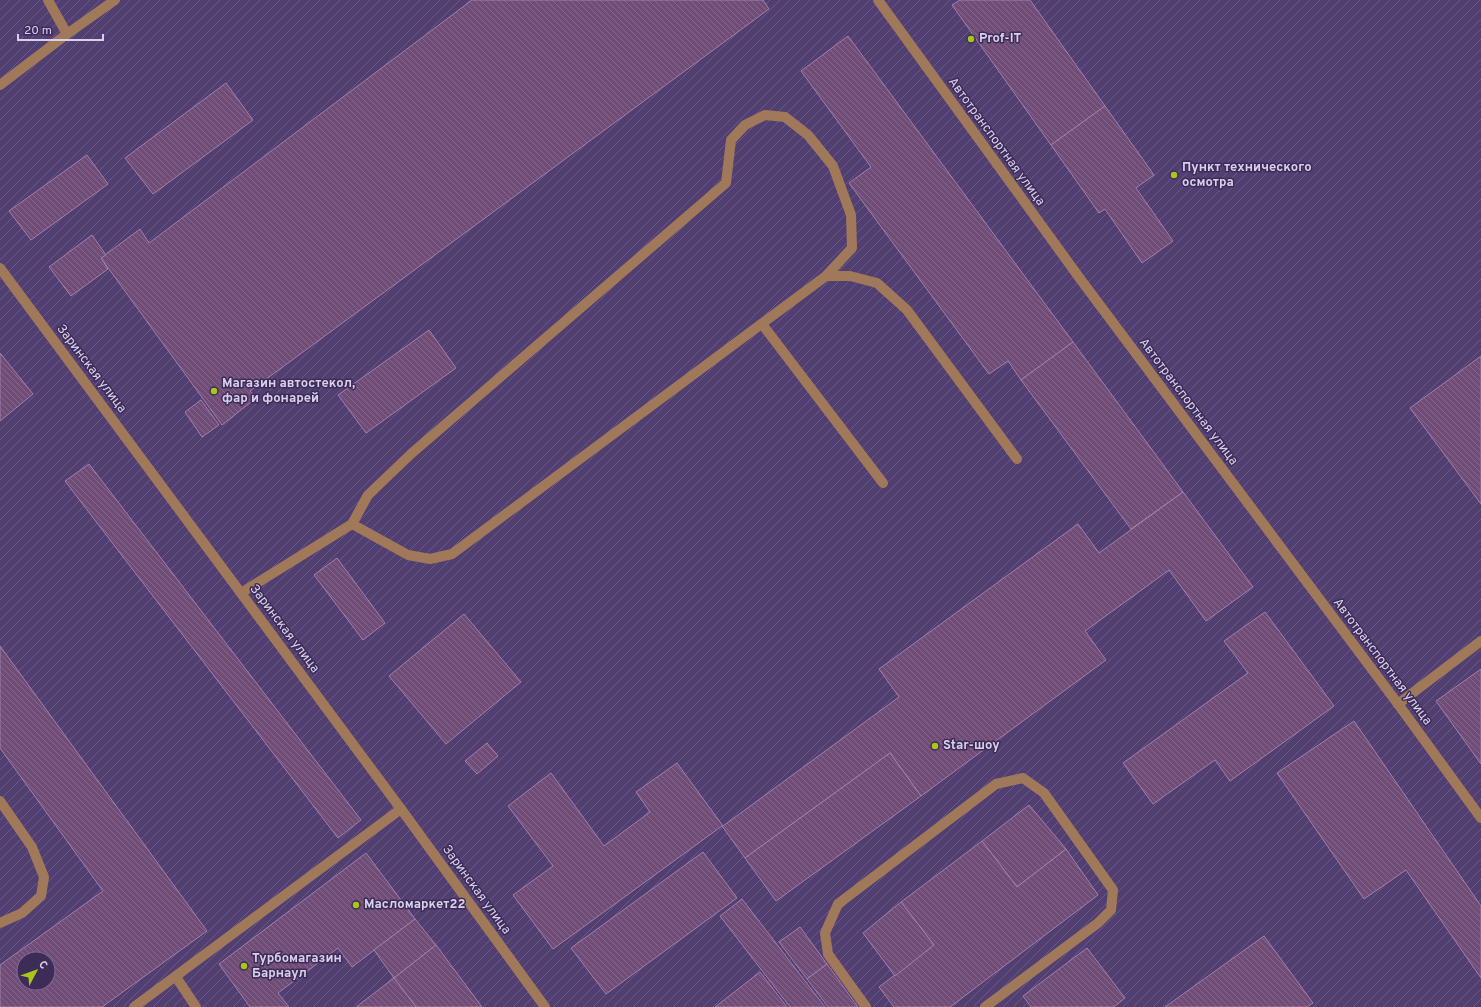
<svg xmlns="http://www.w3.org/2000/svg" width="1481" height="1007" viewBox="0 0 1481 1007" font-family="Overpass,sans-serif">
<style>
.industrial{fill:url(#industrial-furrows);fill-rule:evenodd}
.building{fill:url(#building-back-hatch);stroke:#a37fac;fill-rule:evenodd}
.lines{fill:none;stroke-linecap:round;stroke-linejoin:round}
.minor{stroke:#a0795a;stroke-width:10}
.poi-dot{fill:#aac718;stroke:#3d2c58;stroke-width:1.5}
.labels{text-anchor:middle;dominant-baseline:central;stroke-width:3;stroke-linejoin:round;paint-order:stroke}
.poi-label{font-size:13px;font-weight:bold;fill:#d9d1ec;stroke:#3d2c58;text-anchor:start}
.street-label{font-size:13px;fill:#d9d1ec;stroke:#3d2c58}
</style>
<defs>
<pattern id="industrial-furrows" width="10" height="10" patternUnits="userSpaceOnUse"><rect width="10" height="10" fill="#523f72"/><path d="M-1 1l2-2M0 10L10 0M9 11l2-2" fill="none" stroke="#6a5a86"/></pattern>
<pattern id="building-back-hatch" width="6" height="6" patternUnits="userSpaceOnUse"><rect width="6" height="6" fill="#6f4d77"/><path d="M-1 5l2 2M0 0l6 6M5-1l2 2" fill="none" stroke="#83668a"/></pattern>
</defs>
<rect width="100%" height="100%" fill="#473664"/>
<path class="industrial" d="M 0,0 L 1481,0 L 1481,1007 L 0,1007 ZM 24,959 L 48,959 L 48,983 L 24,983 Z"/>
<g class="building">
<path d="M 472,0 L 763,0 L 769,9 L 250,391 L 256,398 L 222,425 L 101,258 L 140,229 L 149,243 Z"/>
<path d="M 960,0 L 1030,0 L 1105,106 L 1051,145 L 952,5 Z"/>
<path d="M 848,36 L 1073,342 L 1021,380 L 1008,361 L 989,374 L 849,183 L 871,167 L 801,71 Z"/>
<path d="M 226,83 L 253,120 L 153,194 L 125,158 Z"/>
<path d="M 1105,106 L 1154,175 L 1136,188 L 1173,241 L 1142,263 L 1105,209 L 1099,213 L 1051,145 Z"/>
<path d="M 87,155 L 108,184 L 31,240 L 9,211 Z"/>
<path d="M 92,235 L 106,255 L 101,258 L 108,269 L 71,296 L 49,267 Z"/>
<path d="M 429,330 L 456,368 L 366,433 L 338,395 Z"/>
<path d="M 1073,342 L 1183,492 L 1131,529 L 1021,380 Z"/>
<path d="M 0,353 L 33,394 L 0,421 Z"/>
<path d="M 1481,356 L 1481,504 L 1410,408 Z"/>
<path d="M 201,400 L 219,425 L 202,437 L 185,412 Z"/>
<path d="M 89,464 L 361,820 L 338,838 L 65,481 Z"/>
<path d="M 1183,492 L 1253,587 L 1206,621 L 1169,570 L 1085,631 L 1106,660 L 921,796 L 890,753 L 745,858 L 722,826 L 553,949 L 513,895 L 553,866 L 508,806 L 551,773 L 604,846 L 650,812 L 636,792 L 677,763 L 723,826 L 899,697 L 879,669 L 1078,524 L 1099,553 Z"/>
<path d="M 337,558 L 385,623 L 363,640 L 314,575 Z"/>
<path d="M 1265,612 L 1334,706 L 1230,781 L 1215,760 L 1153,804 L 1123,763 L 1248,673 L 1224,641 Z"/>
<path d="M 464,614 L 521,682 L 446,744 L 389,676 Z"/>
<path d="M 0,646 L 207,931 L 102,1007 L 0,1007 L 0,965 L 103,891 L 0,748 ZM 24,959 L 48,959 L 48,983 L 24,983 Z"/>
<path d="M 1481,669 L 1481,764 L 1436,701 Z"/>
<path d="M 1354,721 L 1481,906 L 1481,978 L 1406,870 L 1364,899 L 1277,773 Z"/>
<path d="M 487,743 L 498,756 L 477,774 L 465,761 Z"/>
<path d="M 890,753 L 921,796 L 776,901 L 745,858 Z"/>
<path d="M 1029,805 L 1066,849 L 1017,887 L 982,841 Z"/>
<path d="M 982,841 L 1017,887 L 1066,849 L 1098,895 L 950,1007 L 894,1007 L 879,987 L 934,945 L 901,902 Z"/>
<path d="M 703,852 L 737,898 L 606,994 L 571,948 Z"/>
<path d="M 366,853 L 415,919 L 352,967 L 338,948 L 278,993 L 289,1007 L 250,1007 L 219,964 Z"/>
<path d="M 742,899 L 825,1007 L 790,1007 L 720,916 Z"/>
<path d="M 901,902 L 934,945 L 895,976 L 863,933 Z"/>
<path d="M 415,919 L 436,945 L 394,978 L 374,950 Z"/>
<path d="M 800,927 L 827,964 L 807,979 L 779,942 Z"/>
<path d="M 1264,936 L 1313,1003 L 1307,1007 L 1165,1007 Z"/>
<path d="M 436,945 L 482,1007 L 416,1007 L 394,978 Z"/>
<path d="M 1087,948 L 1125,998 L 1114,1007 L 1031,1007 L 1023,996 Z"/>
<path d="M 827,964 L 858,1007 L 828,1007 L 807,979 Z"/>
<path d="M 760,972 L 787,1007 L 715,1007 Z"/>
<path d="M 394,978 L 416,1007 L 356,1007 Z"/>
</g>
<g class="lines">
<g class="minor">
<path d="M 48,0 L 67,34"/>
<path d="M 878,0 L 1081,280 L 1398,704 L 1481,818"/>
<path d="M 0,85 L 67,34 L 115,0"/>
<path d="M 0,268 L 401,809 L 545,1007"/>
<path d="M 826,276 L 850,276 L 877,283 L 907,310 L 1017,459"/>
<path d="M 762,324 L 883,483"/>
<path d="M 241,593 L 352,524 L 408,555 L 430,559 L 452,554 L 826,276 L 852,248 L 851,215 L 833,166 L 808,135 L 785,117 L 765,115 L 745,125 L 731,140 L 726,183 L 412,453 L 368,495 L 352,524"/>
<path d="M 1398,704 L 1481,641"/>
<path d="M 0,801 L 32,847 L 44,877 L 41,896 L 22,913 L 0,923"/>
<path d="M 176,977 L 196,1007"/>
<path d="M 134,1007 L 401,809"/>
<path d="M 866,1007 L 828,954 L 825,933 L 838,904 L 996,784 L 1023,778 L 1044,793 L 1113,890 L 1111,910 L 1098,923 L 985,1007"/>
</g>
</g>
<g class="poi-dot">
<circle cx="971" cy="39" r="4"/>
<circle cx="1174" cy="175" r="4"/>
<circle cx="214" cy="391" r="4"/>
<circle cx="935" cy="746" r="4"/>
<circle cx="356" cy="905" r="4"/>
<circle cx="244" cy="966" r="4"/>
</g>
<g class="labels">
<g class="poi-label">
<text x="979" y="39">Prof-IT</text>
<text x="1182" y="168">Пункт технического<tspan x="1182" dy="15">осмотра</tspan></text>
<text x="222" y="384">Магазин автостекол,<tspan x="222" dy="15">фар и фонарей</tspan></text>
<text x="943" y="746">Star-шоу</text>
<text x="364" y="905">Масломаркет22</text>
<text x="252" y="959">Турбомагазин<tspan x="252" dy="15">Барнаул</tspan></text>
</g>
<g class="street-label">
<text transform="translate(996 142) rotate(54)">Автотранспортная улица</text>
<text transform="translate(91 369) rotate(53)">Заринская улица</text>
<text transform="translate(1188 402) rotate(53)">Автотранспортная улица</text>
<text transform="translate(284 629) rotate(53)">Заринская улица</text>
<text transform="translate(1382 662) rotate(53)">Автотранспортная улица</text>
<text transform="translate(476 890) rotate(54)">Заринская улица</text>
</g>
</g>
<g transform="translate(36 971) rotate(49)"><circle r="19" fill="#3d2c58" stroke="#7b6e93"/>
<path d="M0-3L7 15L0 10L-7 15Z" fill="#aac718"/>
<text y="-6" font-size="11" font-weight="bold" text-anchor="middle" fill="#d9d1ec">С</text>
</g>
<path d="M18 34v6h85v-6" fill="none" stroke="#d9d1ec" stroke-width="2"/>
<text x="24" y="34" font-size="12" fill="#d9d1ec" stroke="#3d2c58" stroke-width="3" paint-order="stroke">20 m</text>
</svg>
